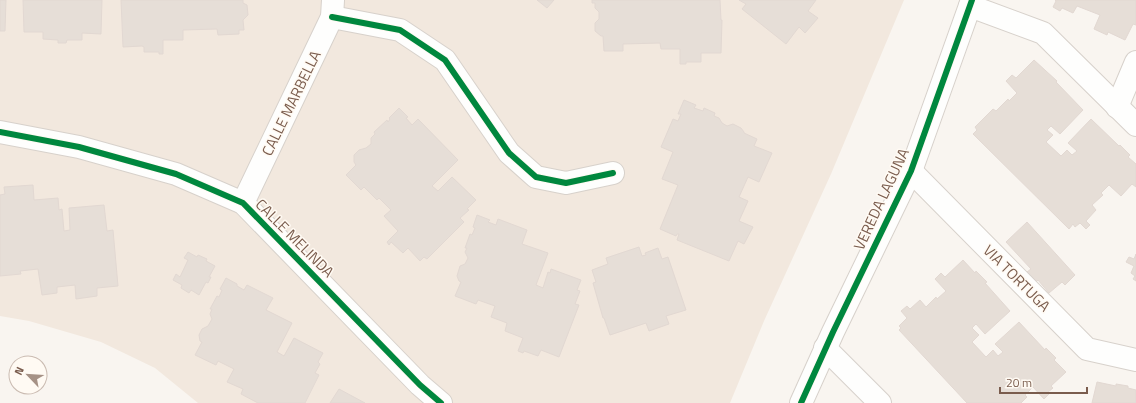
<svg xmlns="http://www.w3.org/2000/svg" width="1136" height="403" viewBox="0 0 1136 403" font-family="'Titillium Web',sans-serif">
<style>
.residential{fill:#f2e8de}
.building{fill:#e6ded7;stroke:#e2d8d2}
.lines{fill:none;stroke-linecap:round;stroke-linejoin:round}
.minor-casing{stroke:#d7d1cb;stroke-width:24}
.minor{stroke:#fefefd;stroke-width:22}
.cycleway-casing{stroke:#fffaf3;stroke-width:8}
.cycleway{stroke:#00873e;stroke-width:6}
.labels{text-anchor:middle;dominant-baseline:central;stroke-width:3;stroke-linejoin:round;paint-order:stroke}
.street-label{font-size:15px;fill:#7a5c4d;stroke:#fffaf3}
</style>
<rect width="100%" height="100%" fill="#f9f5f0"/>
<path class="residential" d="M 0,0 L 904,0 L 831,174 L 764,321 L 730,403 L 198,403 L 155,368 L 101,342 L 29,321 L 0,316 Z"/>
<g class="building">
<path d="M 0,0 L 6,0 L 5,31 L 0,31 Z"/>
<path d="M 23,0 L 102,0 L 101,34 L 82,33 L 82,40 L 67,40 L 66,43 L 58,43 L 58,40 L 43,39 L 43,32 L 24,32 Z"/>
<path d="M 121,0 L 243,0 L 243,3 L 247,5 L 248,15 L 243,20 L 244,30 L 239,30 L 239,34 L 218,35 L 217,29 L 183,30 L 183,40 L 163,40 L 163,54 L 159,54 L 159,52 L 144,52 L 144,47 L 142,46 L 123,47 Z"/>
<path d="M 537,0 L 554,0 L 547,8 Z"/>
<path d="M 592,0 L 720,0 L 721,20 L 722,20 L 721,53 L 701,53 L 701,62 L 686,62 L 686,64 L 680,64 L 680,49 L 661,49 L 660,43 L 623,44 L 623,51 L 604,51 L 603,36 L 601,36 L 595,31 L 595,23 L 599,19 L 599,12 L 595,8 L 595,3 L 592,3 Z"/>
<path d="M 739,0 L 816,0 L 808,11 L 818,18 L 805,33 L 799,27 L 786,44 L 742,9 L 746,4 Z"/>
<path d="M 1055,0 L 1136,0 L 1136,25 L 1133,24 L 1125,40 L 1108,32 L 1107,35 L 1094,29 L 1100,15 L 1077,6 L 1073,13 L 1062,8 L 1060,11 L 1053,7 L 1056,1 Z"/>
<path d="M 1034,60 L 1057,81 L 1056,82 L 1083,110 L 1060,134 L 1051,126 L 1047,130 L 1053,135 L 1046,142 L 1061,156 L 1067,150 L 1072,155 L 1077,151 L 1068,143 L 1091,119 L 1119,146 L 1120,145 L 1130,155 L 1128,157 L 1136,164 L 1136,187 L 1132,184 L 1121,196 L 1109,185 L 1101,193 L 1103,195 L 1092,205 L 1096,210 L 1086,221 L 1090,225 L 1086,229 L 1080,223 L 1075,227 L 1073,224 L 1069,229 L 973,134 L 977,130 L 975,127 L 993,109 L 996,111 L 1008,99 L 1009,101 L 1017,93 L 1006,81 L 1012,75 L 1016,78 Z"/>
<path d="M 684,100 L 696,105 L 694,108 L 703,111 L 704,108 L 715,113 L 714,116 L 719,118 L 722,123 L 727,126 L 733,124 L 741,128 L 744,132 L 744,133 L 757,139 L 754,146 L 772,153 L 759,182 L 748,177 L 739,197 L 748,201 L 739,221 L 753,227 L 744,244 L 738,241 L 729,261 L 677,240 L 679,234 L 677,234 L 676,236 L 660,229 L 678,185 L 662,179 L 673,152 L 661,147 L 673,119 L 678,121 L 681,114 L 678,114 Z"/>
<path d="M 399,108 L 408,117 L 406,118 L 412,125 L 418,119 L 458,160 L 432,186 L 438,191 L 452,177 L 476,200 L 467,209 L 469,210 L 460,218 L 464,222 L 427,259 L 424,257 L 420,261 L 408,248 L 403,253 L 391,242 L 389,245 L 387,242 L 398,231 L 384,216 L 391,210 L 379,198 L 377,200 L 364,187 L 361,190 L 346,175 L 356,165 L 354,162 L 354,155 L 359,150 L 366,148 L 371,144 L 371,138 L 375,134 L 374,132 L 387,120 L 388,122 L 390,119 L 389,118 Z"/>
<path d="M 33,185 L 34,200 L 58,198 L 59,210 L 62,209 L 64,231 L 70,230 L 69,208 L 104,205 L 107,231 L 113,230 L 118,286 L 97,288 L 97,296 L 76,299 L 75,285 L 57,287 L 57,293 L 42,295 L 38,269 L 20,271 L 21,274 L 0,276 L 0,195 L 5,194 L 4,187 Z"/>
<path d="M 477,215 L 490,220 L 488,222 L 496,225 L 498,219 L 527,230 L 522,244 L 548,253 L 536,285 L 543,288 L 548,272 L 550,273 L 551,269 L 581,280 L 577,290 L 580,291 L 575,304 L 579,305 L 559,357 L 541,350 L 538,356 L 524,351 L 523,353 L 518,351 L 523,338 L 505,331 L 507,323 L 491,317 L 495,306 L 478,300 L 476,304 L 455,296 L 461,282 L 459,281 L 457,276 L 460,266 L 465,264 L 468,258 L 465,252 L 467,248 L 465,248 L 470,234 L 472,235 L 475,228 L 473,227 Z"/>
<path d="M 1027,222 L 1075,275 L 1065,285 L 1062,282 L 1049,293 L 1038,280 L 1036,282 L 1027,272 L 1031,269 L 1006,242 Z"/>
<path d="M 639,247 L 642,256 L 646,255 L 645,253 L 658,248 L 662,259 L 668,257 L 686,310 L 666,316 L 669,324 L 649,331 L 646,323 L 610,335 L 604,318 L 603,318 L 593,283 L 596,282 L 592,270 L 608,264 L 606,258 Z"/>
<path d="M 188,252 L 197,257 L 198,255 L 207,259 L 206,261 L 215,266 L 209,277 L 211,277 L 208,283 L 206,282 L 199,295 L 191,290 L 189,293 L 181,288 L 182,285 L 173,280 L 176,274 L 180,277 L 188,260 L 184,258 Z"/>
<path d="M 1136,254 L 1136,281 L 1133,279 L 1135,276 L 1131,273 L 1134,266 L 1126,262 L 1129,257 L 1134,259 Z"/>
<path d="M 963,260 L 975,273 L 976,271 L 987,282 L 985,283 L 1010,311 L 985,334 L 976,324 L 972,328 L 979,335 L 972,342 L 986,357 L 993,350 L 998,356 L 1003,352 L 995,344 L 1019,322 L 1045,350 L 1046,348 L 1056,358 L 1054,360 L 1066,372 L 1051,386 L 1053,388 L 1048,392 L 1049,394 L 1044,399 L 1033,387 L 1025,395 L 1027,397 L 1021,403 L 967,403 L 899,330 L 901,328 L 899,326 L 907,318 L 901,311 L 907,306 L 910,309 L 920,300 L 926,307 L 936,297 L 937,299 L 946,291 L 935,279 L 941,273 L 945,277 Z"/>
<path d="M 226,278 L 237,284 L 237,286 L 244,290 L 247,285 L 273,298 L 266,310 L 292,323 L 277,352 L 284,356 L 294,338 L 323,353 L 318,362 L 320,364 L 315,373 L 319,375 L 305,403 L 258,403 L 241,394 L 243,389 L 227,382 L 234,369 L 218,361 L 216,365 L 195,355 L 202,342 L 200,341 L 199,335 L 202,329 L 208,326 L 212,319 L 210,314 L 212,309 L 210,309 L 217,296 L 219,297 L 222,290 L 220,289 Z"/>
<path d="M 1097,382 L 1116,386 L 1116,384 L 1128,386 L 1128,388 L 1136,390 L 1136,403 L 1092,403 Z"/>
<path d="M 339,389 L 365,403 L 330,403 Z"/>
</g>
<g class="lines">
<g class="minor-casing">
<g id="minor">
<path d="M 970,6 L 1043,33 L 1136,125"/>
<path d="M 332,17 L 400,30 L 445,60 L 509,153 L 536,177 L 566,183 L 613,173"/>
<path d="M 1117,107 L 1136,62"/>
<path d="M 0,132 L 79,147 L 176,174 L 243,203 L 420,385 L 441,403"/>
<path d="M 911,171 L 1087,349 L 1136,360"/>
<path d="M 243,203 L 332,17 L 333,0"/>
<path d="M 825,348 L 880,403"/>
<path d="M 801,403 L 833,332 L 911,171 L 972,0"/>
</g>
</g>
<use href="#minor" class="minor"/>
<g class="cycleway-casing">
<g id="cycleway">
<path d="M 332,17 L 400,30 L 445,60 L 509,153 L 536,177 L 566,183 L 613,173"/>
<path d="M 0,132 L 79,147 L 176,174 L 243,203 L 420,385 L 441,403"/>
<path d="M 801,403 L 833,332 L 911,171 L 972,0"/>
</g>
</g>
<use href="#cycleway" class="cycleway"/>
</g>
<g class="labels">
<g class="street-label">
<text transform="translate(291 103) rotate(-64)">CALLE MARBELLA</text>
<text transform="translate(881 199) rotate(-65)">VEREDA LAGUNA</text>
<text transform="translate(295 238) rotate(45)">CALLE MELINDA</text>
<text transform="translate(1017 278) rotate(45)">VIA TORTUGA</text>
</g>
</g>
<g transform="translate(28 375) rotate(295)"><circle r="19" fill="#fffaf3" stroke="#cabbb1"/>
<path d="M0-3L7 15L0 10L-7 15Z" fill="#a69286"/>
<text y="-6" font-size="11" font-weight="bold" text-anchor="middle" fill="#7a5c4d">N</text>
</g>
<path d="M1000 387v6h87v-6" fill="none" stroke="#7a5c4d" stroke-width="2"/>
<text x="1006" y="387" font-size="12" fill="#7a5c4d" stroke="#fffaf3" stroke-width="3" paint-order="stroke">20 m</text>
</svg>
